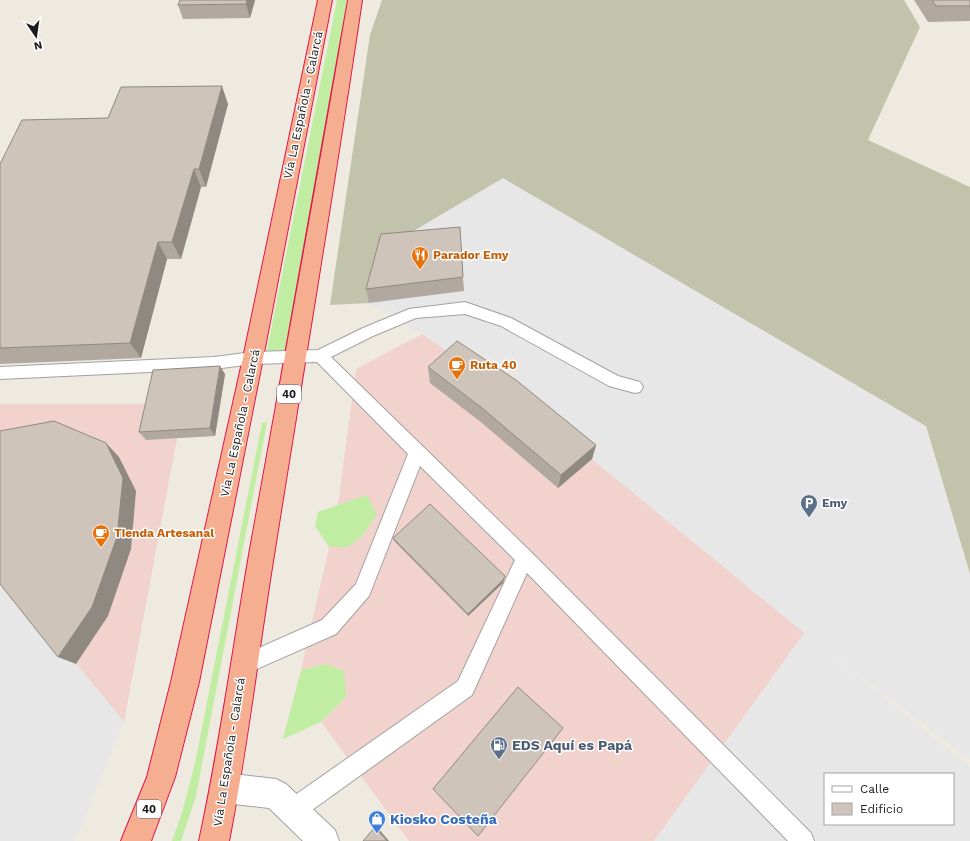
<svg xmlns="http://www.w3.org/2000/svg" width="970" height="841" viewBox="0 0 970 841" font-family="'Work Sans',sans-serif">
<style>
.commercial{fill:#f1d2cd}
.construction{fill:#c1c3ab}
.grass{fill:#c0eda1}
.parking{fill:#e7e7e7;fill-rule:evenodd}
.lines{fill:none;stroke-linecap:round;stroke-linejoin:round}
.service-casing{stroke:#a2a2a2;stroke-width:2}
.minor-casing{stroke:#a2a2a2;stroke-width:2}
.trunk-casing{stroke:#e1174b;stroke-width:2}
.service{fill:#fff;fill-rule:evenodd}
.minor{fill:#fff;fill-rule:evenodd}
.trunk{fill:#f6ae90;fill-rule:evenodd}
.wall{fill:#b1a99f}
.shaded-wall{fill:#908982}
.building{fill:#cec4b9;stroke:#908982}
.labels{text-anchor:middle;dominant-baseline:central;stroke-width:3;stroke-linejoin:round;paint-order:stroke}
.shield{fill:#fff;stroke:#5f5f5f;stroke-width:1}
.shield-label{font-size:11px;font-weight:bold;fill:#1b1b1b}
.street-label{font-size:12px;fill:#1b1b1b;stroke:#fff}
.food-label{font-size:12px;font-weight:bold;fill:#c56008;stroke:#fff;text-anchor:start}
.service-label{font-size:12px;font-weight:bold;fill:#4e5e75;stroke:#fff;text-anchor:start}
.near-service-label{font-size:14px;font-weight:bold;fill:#4e5e75;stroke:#fff;text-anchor:start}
.near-shop-label{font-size:14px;font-weight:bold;fill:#366cbe;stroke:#fff;text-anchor:start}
</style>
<rect width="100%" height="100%" fill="#eeeae0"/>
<g class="commercial">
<path d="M 422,334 L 515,396 L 805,633 L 654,841 L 409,841 L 321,722 L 346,697 L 326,664 L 301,670 L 329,547 L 348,547 L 362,536 L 369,526 L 367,495 L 338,505 L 356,369 Z"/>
<path d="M 0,404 L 153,404 L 177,438 L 124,722 L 0,571 Z"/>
</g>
<path class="construction" d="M 382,0 L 904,0 L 920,27 L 868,140 L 970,187 L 970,574 L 926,426 L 383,249 L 369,303 L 330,305 L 370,35 Z"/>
<g class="grass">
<path d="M 337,0 L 349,0 L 286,354 L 266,355 Z"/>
<path d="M 267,422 L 196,796 L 181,841 L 172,841 L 182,813 L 195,763 L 262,423 Z"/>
<path d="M 367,495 L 377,515 L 362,536 L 348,547 L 329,547 L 315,526 L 318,512 Z"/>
<path d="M 326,664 L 344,671 L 346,697 L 321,722 L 283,739 L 301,670 Z"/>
</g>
<g class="parking">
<path d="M 503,178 L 926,426 L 970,577 L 970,760 L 823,647 L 970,767 L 970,841 L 654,841 L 804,633 L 515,396 L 422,334 L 369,303 L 383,249 ZM 825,774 L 953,774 L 953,824 L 825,824 Z"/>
<path d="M 0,571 L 124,722 L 75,841 L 0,841 Z"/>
</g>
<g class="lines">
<g class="service-casing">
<path id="service" d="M 465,302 L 511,318 L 618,376 L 640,382 L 643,387 L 640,392 L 635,393 L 609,386 L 501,326 L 465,314 L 416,318 L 373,336 L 331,357 L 531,552 L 811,833 L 814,841 L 788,841 L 527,573 L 472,695 L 301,818 L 293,821 L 285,818 L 282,810 L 285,802 L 458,681 L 515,560 L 420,466 L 369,596 L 336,634 L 243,675 L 236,672 L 233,665 L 236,658 L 322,620 L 356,584 L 408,454 L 317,362 L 253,364 L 214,369 L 0,379 L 0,367 L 214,357 L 253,352 L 318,350 L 363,328 L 409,309 Z"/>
</g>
<g class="minor-casing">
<path id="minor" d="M 225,773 L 276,779 L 286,784 L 335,830 L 339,841 L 303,841 L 269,808 L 225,803 L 215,798 L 210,788 L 215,778 Z"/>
</g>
<g class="trunk-casing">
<g id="trunk">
<path d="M 318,0 L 332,0 L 263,358 L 199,682 L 175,777 L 151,841 L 121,841 L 147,777 L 171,682 L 243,358 Z"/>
<path d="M 348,0 L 362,0 C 335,183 304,366 275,549 C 259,646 248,745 229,841 L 199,841 C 220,745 233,646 250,549 C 283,366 317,183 348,0 Z"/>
</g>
</g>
<use href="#service" class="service"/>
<use href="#minor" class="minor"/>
<use href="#trunk" class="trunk"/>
</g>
<g class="wall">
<path d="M 180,0 L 255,0 L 250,18 L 183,19 L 178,5 Z"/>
<path d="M 914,0 L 970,0 L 970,21 L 928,22 Z"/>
<path d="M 228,104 L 206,187 L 201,187 L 181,259 L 167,259 L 141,358 L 0,364 L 0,164 L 108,118 Z"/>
<path d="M 463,277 L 464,291 L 369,303 L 366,289 Z"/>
<path d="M 428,367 L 596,445 L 592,459 L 558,488 L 482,423 L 430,383 Z"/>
<path d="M 225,374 L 215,436 L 146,440 L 139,432 Z"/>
<path d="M 393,538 L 505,576 L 504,579 L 503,583 L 468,616 L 394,541 Z"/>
</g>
<g class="shaded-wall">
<path d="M 247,0 L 255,0 L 250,18 L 246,4 Z"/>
<path d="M 222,86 L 228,104 L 206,187 L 199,169 Z"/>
<path d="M 194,169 L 201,187 L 181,259 L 172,242 Z"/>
<path d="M 158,242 L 167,259 L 141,358 L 130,343 Z"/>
<path d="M 220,366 L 225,374 L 215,436 L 210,428 Z"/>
<path d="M 106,443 L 119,457 L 136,491 L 131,549 L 108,616 L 76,664 L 58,657 Z"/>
<path d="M 596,445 L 592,459 L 558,488 L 561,475 Z"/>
<path d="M 505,576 L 504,579 L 503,583 L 468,616 L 468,614 Z"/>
<path d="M 375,827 L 377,827 L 389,841 L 387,841 Z"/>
</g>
<g class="building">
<path d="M 180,0 L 247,0 L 246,4 L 178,5 Z"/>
<path d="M 932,0 L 970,0 L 970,6 L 936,6 Z"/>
<path d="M 222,86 L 199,169 L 194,169 L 172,242 L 158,242 L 130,343 L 0,348 L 0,164 L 22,120 L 108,118 L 121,87 Z"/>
<path d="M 460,227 L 463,277 L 366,289 L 381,234 Z"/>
<path d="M 457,341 L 516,380 L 596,445 L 561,475 L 482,408 L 428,367 Z"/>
<path d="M 220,366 L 210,428 L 139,432 L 153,370 Z"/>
<path d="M 54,421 L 106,443 L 123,478 L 117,537 L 92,607 L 58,657 L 0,584 L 0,431 Z"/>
<path d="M 430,504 L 505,576 L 503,580 L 468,614 L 393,538 Z"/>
<path d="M 518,687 L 563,728 L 478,836 L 433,789 Z"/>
<path d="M 375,827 L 387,841 L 363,841 Z"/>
</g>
<defs>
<g id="restaurant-pin" transform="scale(0.9)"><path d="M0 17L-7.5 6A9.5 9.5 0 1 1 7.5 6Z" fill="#e8710a" stroke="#fff"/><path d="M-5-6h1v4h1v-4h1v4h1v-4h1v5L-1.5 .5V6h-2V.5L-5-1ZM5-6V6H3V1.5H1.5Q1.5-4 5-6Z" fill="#fff"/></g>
<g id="cafe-pin" transform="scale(0.9)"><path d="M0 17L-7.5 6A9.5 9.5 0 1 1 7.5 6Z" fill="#e8710a" stroke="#fff"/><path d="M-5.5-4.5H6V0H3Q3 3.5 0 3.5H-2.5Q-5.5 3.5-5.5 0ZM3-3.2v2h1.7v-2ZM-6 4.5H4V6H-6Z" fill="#fff"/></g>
<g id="parking-pin" transform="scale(0.9)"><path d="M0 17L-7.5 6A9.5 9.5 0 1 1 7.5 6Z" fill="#5c6f8a" stroke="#fff"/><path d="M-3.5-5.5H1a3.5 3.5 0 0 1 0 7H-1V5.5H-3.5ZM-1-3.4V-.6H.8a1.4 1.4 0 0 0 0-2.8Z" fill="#fff"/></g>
<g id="fuel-pin" transform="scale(0.9)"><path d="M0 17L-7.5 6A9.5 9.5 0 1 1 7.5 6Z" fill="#5c6f8a" stroke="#fff"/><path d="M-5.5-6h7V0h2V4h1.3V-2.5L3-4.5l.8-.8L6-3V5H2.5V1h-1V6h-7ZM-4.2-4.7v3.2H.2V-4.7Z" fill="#fff"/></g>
<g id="shop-pin" transform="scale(0.9)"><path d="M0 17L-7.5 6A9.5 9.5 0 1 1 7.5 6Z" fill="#3f7fe0" stroke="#fff"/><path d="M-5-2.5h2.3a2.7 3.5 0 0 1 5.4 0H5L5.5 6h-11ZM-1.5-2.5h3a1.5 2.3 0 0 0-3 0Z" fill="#fff"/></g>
</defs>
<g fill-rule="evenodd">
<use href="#restaurant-pin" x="420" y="255"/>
<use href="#cafe-pin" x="457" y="365"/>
<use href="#parking-pin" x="809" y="503"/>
<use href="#cafe-pin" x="101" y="533"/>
<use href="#fuel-pin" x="499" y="745"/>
<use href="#shop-pin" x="377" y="819"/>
</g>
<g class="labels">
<g class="shield">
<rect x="277" y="385" width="24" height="18" rx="3"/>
<rect x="137" y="800" width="24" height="18" rx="3"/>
</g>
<g class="shield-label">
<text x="289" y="394">40</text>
<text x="149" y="809">40</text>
</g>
<g class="street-label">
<text transform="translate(303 105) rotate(-78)">Vía La Española - Calarcá</text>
<text transform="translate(240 423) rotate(-78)">Vía La Española - Calarcá</text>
<text transform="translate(229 752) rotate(-81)">Vía La Española - Calarcá</text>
</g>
<g class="food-label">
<text x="433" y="255">Parador Emy</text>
<text x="470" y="365">Ruta 40</text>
<text x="114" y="533">Tienda Artesanal</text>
</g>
<g class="service-label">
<text x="822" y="503">Emy</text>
</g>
<g class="near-service-label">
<text x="512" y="745">EDS Aquí es Papá</text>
</g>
<g class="near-shop-label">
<text x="390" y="819">Kiosko Costeña</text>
</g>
</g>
<rect x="824" y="773" width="130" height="52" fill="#ffffff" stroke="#a4a4a4"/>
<rect x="832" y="786" width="20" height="6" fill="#ffffff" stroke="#a4a4a4"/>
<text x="860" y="793" font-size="12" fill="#1b1b1b">Calle</text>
<rect x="832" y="803" width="20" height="12" fill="#cec4b9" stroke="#a4a4a4"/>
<text x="860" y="813" font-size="12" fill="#1b1b1b">Edificio</text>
<g transform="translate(36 36) rotate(167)" stroke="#ffffff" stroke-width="3" paint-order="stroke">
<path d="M0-3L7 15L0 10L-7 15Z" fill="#1b1b1b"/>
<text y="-6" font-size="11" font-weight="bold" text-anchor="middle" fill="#1b1b1b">N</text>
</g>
</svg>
